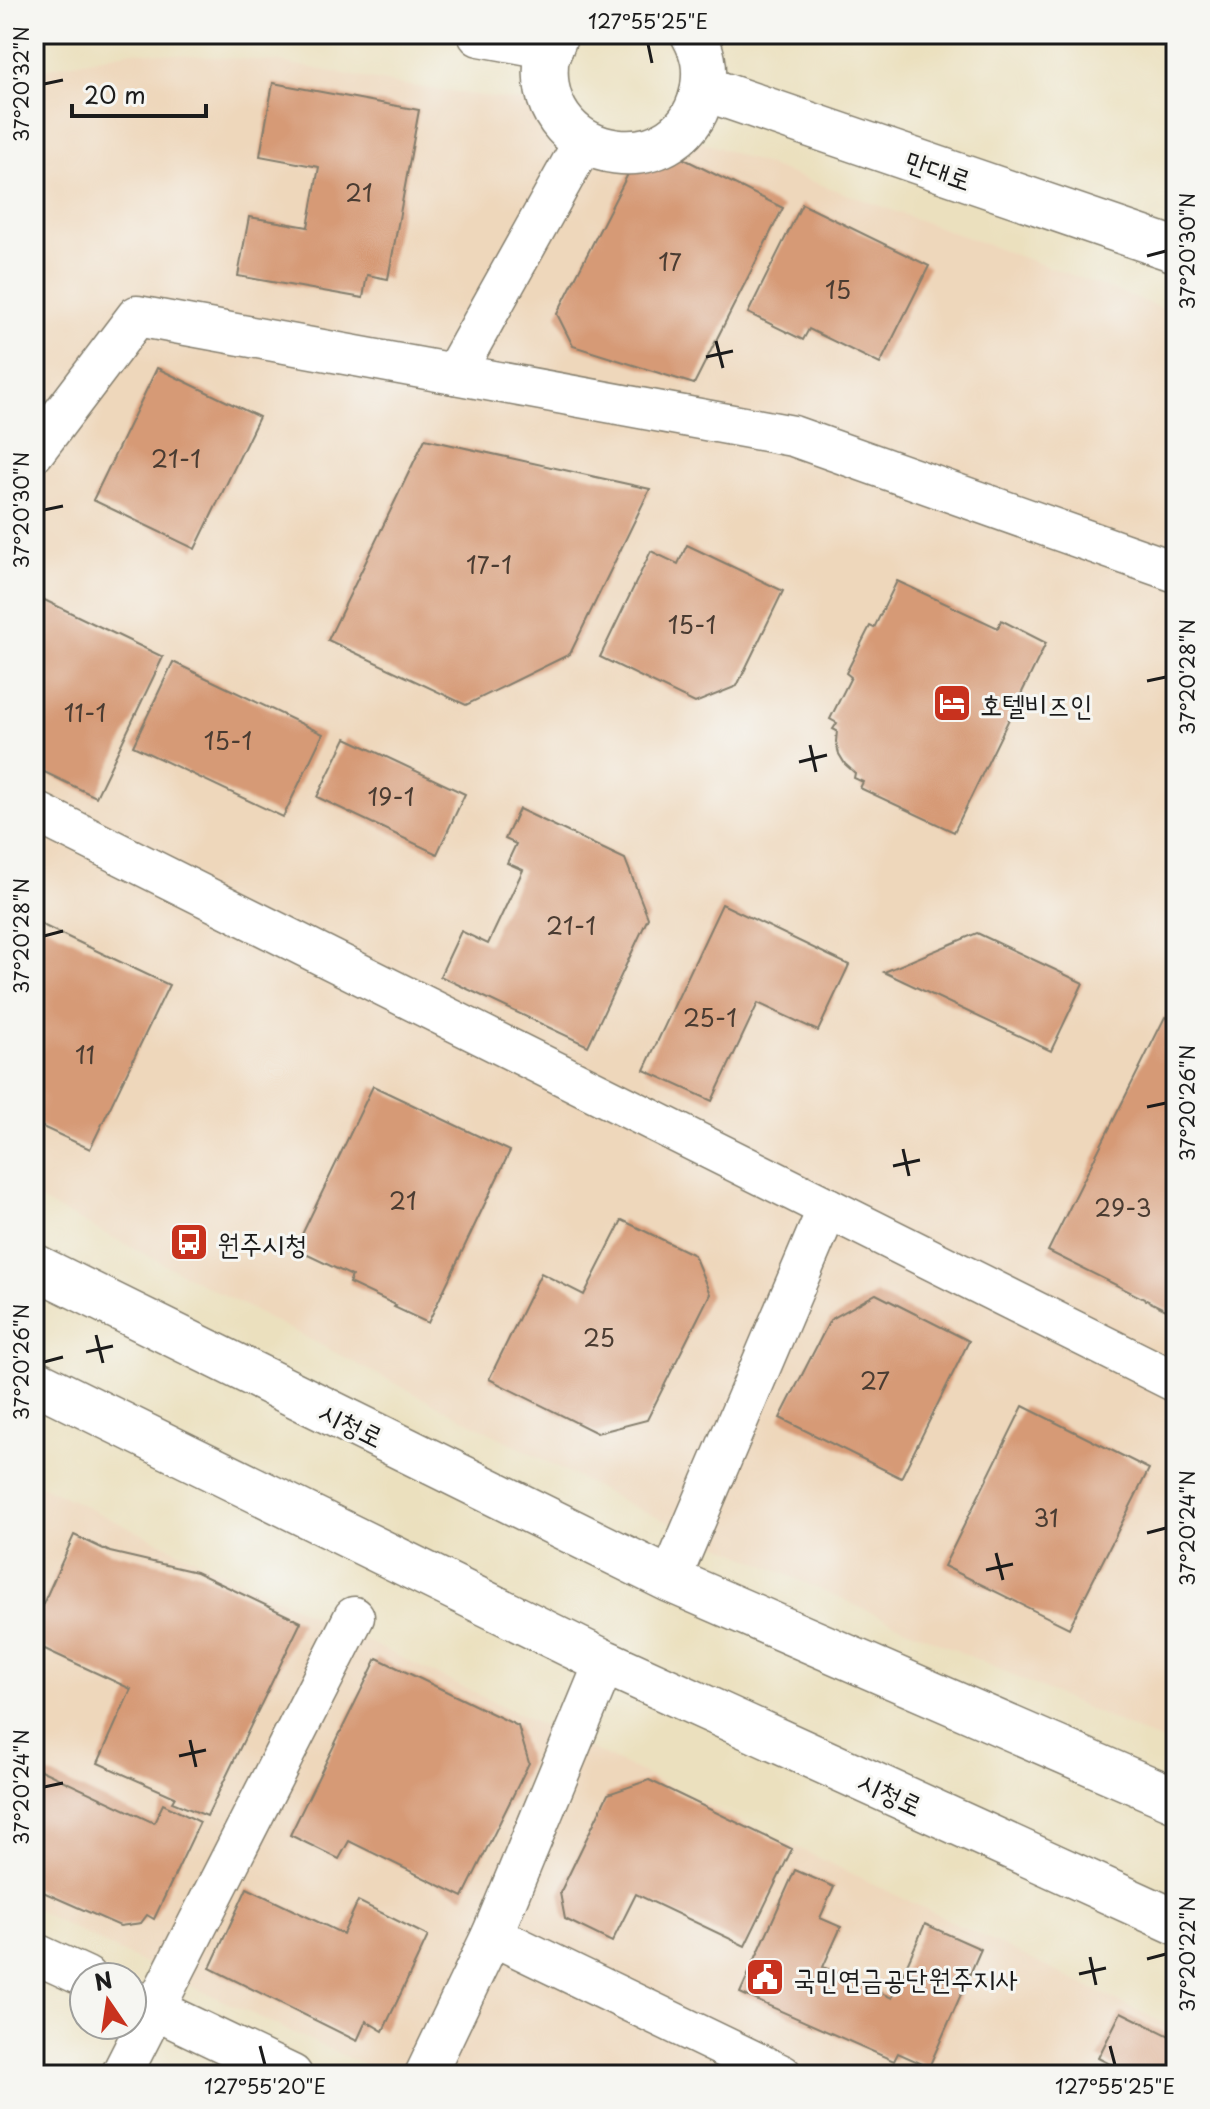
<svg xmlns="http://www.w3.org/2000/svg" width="1210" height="2109" viewBox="0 0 1210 2109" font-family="'Playpen Sans','Poor Story',sans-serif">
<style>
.built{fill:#eed7bb}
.building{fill:#d69a76}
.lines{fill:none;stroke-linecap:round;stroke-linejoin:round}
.street-casing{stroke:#847e6d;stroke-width:43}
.secondary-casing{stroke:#847e6d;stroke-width:47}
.street{stroke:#fff;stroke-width:40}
.secondary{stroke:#fff;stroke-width:44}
.ticks{fill:none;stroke:#1c1c1c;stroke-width:3}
.labels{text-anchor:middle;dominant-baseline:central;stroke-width:6;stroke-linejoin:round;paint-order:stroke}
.number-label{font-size:24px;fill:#4a3c32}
.street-label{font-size:28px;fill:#1c1c1c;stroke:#f6f6f2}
.poi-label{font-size:28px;fill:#1c1c1c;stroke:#f6f6f2;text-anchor:start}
.neatline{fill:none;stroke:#1c1c1c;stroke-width:3}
.ticks-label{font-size:20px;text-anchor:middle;fill:#1c1c1c}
</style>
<rect width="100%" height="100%" fill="#f6f6f2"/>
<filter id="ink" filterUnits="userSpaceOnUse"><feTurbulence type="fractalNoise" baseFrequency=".0125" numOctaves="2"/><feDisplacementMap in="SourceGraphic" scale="16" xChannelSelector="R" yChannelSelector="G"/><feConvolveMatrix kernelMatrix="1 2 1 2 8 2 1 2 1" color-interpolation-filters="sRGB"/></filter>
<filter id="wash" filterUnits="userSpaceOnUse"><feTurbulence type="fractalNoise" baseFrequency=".006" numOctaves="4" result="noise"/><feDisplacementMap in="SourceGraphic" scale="32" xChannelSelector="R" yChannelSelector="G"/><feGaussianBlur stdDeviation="1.8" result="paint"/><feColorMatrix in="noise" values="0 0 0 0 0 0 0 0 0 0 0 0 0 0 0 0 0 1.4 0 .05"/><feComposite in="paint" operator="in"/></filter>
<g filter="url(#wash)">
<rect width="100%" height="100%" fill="#ebe0be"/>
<g class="built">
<path d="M 132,51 L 280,62 L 396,84 L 539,104 L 623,137 L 678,133 L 1176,313 L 1176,1748 L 632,1506 L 34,1197 L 34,71 Z"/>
<path d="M 34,1482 L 1176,2029 L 1176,2075 L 386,2075 L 180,1981 L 34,1909 Z"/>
</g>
<g id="blocks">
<g class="building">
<path d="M 273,83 L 419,110 L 388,279 L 367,275 L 363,298 L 238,276 L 249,217 L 308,227 L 319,167 L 260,156 Z"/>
<path d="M 670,152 L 783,208 L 694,384 L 573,346 L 557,314 L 630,170 Z"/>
<path d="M 802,204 L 929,266 L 880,364 L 809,329 L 803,340 L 748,313 Z"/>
<path d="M 157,368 L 259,417 L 195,549 L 93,500 Z"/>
<path d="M 425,439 L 650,489 L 570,654 L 466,705 L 328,640 Z"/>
<path d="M 687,545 L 783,591 L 737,686 L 695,703 L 600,657 L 651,551 L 678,564 Z"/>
<path d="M 897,581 L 998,628 L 1001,620 L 1046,643 L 954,832 L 860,788 L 863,782 L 854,778 L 855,773 L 845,764 L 839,754 L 836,742 L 837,731 L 833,729 L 837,723 L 830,719 L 851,677 L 846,673 L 870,626 L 874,628 Z"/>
<path d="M 34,595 L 163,657 L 96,797 L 34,767 Z"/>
<path d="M 173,662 L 323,734 L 283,817 L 133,746 Z"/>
<path d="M 346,738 L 465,794 L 437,854 L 317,797 Z"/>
<path d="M 519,809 L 625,859 L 648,918 L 588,1046 L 440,976 L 461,931 L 488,944 L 523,870 L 507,863 L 516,844 L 505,839 Z"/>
<path d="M 722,904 L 849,965 L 818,1031 L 758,1003 L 712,1101 L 644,1070 Z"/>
<path d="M 34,921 L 169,985 L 90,1149 L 34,1123 Z"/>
<path d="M 977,933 L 1083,983 L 1051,1051 L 884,972 Z"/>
<path d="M 1165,1017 L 1176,1023 L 1176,1315 L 1048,1251 Z"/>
<path d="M 373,1086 L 510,1151 L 428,1323 L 394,1307 L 396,1305 L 349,1283 L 352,1276 L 295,1249 Z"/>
<path d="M 622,1220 L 694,1255 L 710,1294 L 647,1420 L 597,1433 L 489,1379 L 541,1273 L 584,1295 Z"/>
<path d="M 876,1294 L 969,1341 L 901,1478 L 780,1418 L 830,1320 Z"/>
<path d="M 1023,1406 L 1149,1469 L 1069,1628 L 944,1566 Z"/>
<path d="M 74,1535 L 110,1552 L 196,1572 L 301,1622 L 207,1816 L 172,1802 L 175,1797 L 98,1763 L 131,1689 L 34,1644 L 34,1624 Z"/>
<path d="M 377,1658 L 518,1726 L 529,1763 L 463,1897 L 349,1841 L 339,1859 L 290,1835 Z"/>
<path d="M 34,1767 L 154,1823 L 163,1804 L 200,1822 L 154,1919 L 147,1915 L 141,1923 L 120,1926 L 34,1888 Z"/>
<path d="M 649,1780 L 792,1849 L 745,1946 L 636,1894 L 612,1942 L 565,1919 L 560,1893 L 608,1794 Z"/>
<path d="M 795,1870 L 834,1887 L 820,1918 L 841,1927 L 823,1967 L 892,1998 L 925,1924 L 981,1949 L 929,2067 L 898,2053 L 894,2061 L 740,1993 Z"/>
<path d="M 247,1888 L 343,1934 L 358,1901 L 428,1936 L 383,2031 L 366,2021 L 357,2041 L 210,1968 Z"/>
<path d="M 1121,2012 L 1176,2039 L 1176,2075 L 1120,2075 L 1122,2070 L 1098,2058 Z"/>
</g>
</g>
</g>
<g filter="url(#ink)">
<use href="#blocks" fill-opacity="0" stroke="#847e6d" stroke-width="2"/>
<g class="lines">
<g class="street-casing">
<g id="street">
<path d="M 454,374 L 584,141"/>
<path d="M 34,452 L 137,316 L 793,436 L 1176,572"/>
<path d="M 34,811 L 1176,1382"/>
<path d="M 670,1580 L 828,1208"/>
<path d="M 492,1935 L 782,2075"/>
<path d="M 34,1953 L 86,1977"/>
<path d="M 133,1999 L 292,2075"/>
<path d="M 121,2075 L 354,1617"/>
<path d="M 425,2075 L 492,1935 L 605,1662"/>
</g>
</g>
<g class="secondary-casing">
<g id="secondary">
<path d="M 480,34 L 551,47"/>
<path d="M 556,34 C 553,43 547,54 546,63 C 538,169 688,185 703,87 C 706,67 703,52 693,34"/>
<path d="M 703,88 L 1176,250"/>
<path d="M 34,1266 L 670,1580 L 1176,1800"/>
<path d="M 34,1381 L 605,1662 L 1176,1922"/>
</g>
</g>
<use href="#street" class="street"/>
<use href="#secondary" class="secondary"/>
</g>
</g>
<path class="ticks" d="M 648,44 L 652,63M 44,84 L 63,80M 1147,256 L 1166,251M 716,341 L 723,368M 706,357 L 733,351M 44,510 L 63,506M 1147,681 L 1166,677M 810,745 L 816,772M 799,762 L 827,755M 44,936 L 63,931M 1147,1107 L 1166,1103M 903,1149 L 909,1176M 893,1166 L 920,1160M 96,1335 L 103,1363M 86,1352 L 113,1346M 44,1362 L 63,1357M 1147,1533 L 1166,1528M 996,1553 L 1003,1580M 986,1570 L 1013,1564M 190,1740 L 196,1767M 179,1756 L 206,1750M 44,1787 L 63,1783M 1090,1957 L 1096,1985M 1147,1959 L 1166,1954M 1079,1974 L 1106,1968M 260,2046 L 265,2065M 1110,2046 L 1115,2065"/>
<defs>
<g id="hotel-square" transform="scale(2)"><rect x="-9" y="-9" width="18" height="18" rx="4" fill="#c8321e" stroke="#f6f6f2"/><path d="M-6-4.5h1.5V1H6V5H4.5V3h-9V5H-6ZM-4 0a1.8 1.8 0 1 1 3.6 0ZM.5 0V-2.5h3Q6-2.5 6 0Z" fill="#fff"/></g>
<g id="bus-square" transform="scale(2)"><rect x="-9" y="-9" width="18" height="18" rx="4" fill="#c8321e" stroke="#f6f6f2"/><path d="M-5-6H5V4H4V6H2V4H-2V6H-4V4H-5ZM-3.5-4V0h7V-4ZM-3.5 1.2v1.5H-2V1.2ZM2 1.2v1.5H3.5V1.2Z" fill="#fff"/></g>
<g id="civic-square" transform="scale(2)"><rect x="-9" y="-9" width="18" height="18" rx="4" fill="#c8321e" stroke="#f6f6f2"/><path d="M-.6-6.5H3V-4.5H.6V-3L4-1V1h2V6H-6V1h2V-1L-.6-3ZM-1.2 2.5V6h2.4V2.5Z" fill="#fff"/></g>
</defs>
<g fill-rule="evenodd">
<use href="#hotel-square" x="952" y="703"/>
<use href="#bus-square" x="189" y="1242"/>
<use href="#civic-square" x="765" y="1977"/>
</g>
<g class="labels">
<g class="number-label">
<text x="359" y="192">21</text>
<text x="670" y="261">17</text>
<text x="838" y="289">15</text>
<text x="176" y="458">21-1</text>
<text x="489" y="564">17-1</text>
<text x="692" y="624">15-1</text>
<text x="85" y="712">11-1</text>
<text x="228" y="740">15-1</text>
<text x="391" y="796">19-1</text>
<text x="571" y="925">21-1</text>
<text x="710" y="1017">25-1</text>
<text x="85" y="1054">11</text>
<text x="403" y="1200">21</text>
<text x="1123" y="1207">29-3</text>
<text x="599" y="1337">25</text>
<text x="875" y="1380">27</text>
<text x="1046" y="1517">31</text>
</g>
<g class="street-label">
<text transform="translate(939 169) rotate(19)">만대로</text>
<text transform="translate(352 1423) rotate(26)">시청로</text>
<text transform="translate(891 1792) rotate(25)">시청로</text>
</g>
<g class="poi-label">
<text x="980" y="703">호텔비즈인</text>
<text x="217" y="1242">원주시청</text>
<text x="793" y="1977">국민연금공단원주지사</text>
</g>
</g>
<rect width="1210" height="2109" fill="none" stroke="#f6f6f2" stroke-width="88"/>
<g transform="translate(108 2001) rotate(347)"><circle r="38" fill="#f6f6f2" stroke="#9f9f9c" stroke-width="2"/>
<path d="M0-6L14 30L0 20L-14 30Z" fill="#c8321e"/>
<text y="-12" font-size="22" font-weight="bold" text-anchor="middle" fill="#1c1c1c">N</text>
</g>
<path d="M72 104v12h134v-12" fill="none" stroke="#1c1c1c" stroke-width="4"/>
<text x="84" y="104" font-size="24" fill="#1c1c1c" stroke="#f6f6f2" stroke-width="6" paint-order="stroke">20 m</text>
<rect x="44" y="44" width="1122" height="2021" class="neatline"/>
<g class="ticks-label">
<text x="648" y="29">127°55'25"E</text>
<text transform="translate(22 84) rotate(-90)" y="7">37°20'32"N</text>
<text transform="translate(1188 251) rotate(-90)" y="7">37°20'30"N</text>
<text transform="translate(22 510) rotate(-90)" y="7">37°20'30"N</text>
<text transform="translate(1188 677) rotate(-90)" y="7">37°20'28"N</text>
<text transform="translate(22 936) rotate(-90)" y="7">37°20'28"N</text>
<text transform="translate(1188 1103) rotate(-90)" y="7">37°20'26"N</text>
<text transform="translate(22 1362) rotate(-90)" y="7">37°20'26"N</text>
<text transform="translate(1188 1528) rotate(-90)" y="7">37°20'24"N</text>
<text transform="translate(22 1787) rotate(-90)" y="7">37°20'24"N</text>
<text transform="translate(1188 1954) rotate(-90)" y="7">37°20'22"N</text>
<text x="265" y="2094">127°55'20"E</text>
<text x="1115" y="2094">127°55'25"E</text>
</g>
</svg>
